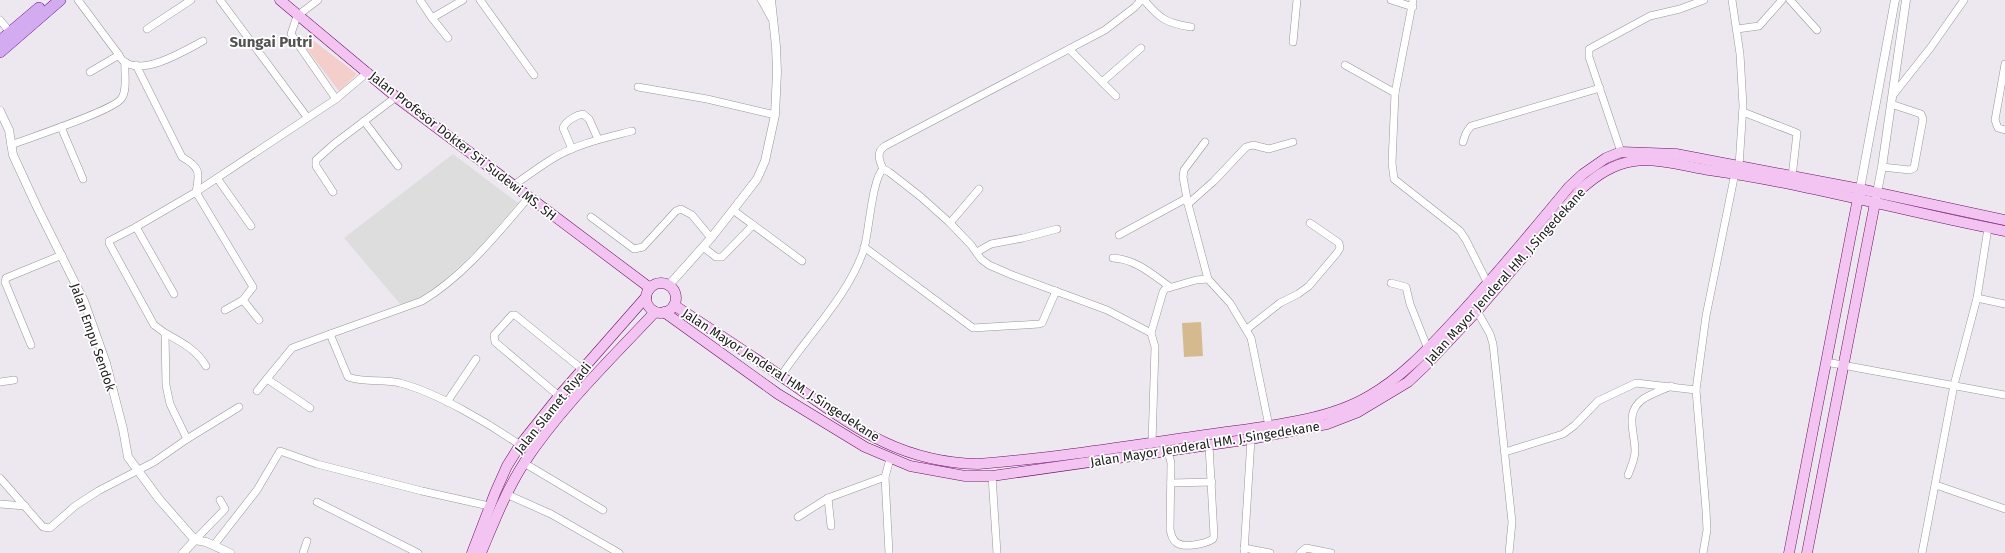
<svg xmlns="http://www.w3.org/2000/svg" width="2005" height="553" viewBox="0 0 2005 553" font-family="'Fira Sans',sans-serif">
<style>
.residential{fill:#ddddde}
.park{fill:#f4cecb}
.pitch{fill:#d5ba90}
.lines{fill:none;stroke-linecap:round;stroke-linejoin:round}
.minor-casing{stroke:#979797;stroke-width:8}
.tertiary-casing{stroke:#979797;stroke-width:9}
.secondary-casing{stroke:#6c1263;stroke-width:11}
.primary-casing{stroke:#62128b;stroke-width:12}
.minor{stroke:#fff;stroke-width:7}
.tertiary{stroke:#fff;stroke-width:8}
.secondary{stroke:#f3c3f1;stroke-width:10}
.primary{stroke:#d3abf1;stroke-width:11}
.labels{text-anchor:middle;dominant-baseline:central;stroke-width:3.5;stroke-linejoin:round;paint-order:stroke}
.street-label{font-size:13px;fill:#202020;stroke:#fff}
.quarter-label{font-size:15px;font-weight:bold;fill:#535353;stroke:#fff}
</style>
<rect width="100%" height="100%" fill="#ede8f0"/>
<path class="residential" d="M 453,154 L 518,203 L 479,248 L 426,297 L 401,305 L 344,238 Z"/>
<path class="park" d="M 306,35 L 357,74 L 339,91 L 303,44 Z"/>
<path class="pitch" d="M 1201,322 L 1203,356 L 1184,357 L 1182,323 Z"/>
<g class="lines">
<g class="minor-casing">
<g id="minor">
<path d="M 78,0 L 119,55 C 120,57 122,61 125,62 C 144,76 186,50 203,41"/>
<path d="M 220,0 L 307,117"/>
<path d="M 318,0 L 297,16 L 291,34 L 336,99"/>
<path d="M 420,0 L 432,18 L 463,0"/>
<path d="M 480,0 L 534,75"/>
<path d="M 1144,0 C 1160,19 1166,23 1191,27"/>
<path d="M 1391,0 L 1413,7"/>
<path d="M 1413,0 L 1395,93 L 1392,163 L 1394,179 L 1460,231 L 1466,240 L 1488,284"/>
<path d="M 1732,0 L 1740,54 L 1743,106 L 1739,166"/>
<path d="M 1790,0 L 1817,30"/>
<path d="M 432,18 L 448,38"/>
<path d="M 0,20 L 10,32"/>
<path d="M 147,29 L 191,0"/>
<path d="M 1737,29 L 1759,26 L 1782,0"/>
<path d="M 1293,42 L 1297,0"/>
<path d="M 1069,49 L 1116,96"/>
<path d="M 2005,64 L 1995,120 L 1998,128 L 2005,130"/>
<path d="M 136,65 L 182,157 C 200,167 200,172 196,192 L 253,287 L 243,300 L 225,310"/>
<path d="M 1345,65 L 1395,93"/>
<path d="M 90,72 L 119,55"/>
<path d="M 1102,82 L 1141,48"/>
<path d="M 638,87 L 707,99 L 775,115"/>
<path d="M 1893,95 L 1931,47 L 1964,0"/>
<path d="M 1743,112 L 1797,133 L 1792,177"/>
<path d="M 364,121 L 398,166"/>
<path d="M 61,127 L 83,179"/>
<path d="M 1205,142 L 1184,170 L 1183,177 L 1188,204 L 1208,279 L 1230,303 L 1251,338 L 1269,426"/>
<path d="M 1463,142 L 1466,133 L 1471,126 L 1600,88"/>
<path d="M 11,145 C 29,138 112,111 121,99 C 128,91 124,72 125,62"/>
<path d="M 572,149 L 563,128 C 566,121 576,115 583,114 L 589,119 L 598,139"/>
<path d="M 1621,152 L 1589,57 L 1589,49 L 1650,16 L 1680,9 L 1704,0"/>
<path d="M 1882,167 L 1910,170 L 1914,168 L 1923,119 L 1921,114 L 1891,104"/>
<path d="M 883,169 L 889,172 L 921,197 L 950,223 L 971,245 L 981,259 L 989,265 L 1012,275 L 1107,310 L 1151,333 L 1155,347 L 1152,443"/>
<path d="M 883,169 C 879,160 876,152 885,146 L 1105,30 L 1135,7 L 1141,0"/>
<path d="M 217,178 L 251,226"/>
<path d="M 514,185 C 527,176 539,167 552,159 C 576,144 605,138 632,131"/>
<path d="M 333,192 L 316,166 L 316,160 L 334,144 L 396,97"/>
<path d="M 1188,204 L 1214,181 L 1246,147 L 1253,145 L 1269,149 L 1293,142"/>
<path d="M 733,210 L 802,261"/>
<path d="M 591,217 L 634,249 L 643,247 L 676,211 L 681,209 L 692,215 L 711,238"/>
<path d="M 950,223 L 979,189"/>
<path d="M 136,227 L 174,294"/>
<path d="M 1119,235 L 1187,198"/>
<path d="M 703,247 L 716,257 L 722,257 L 753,225"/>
<path d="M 864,247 L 973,328 L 1039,324 L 1042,323 L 1056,291"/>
<path d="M 977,252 L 991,244 L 1023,238 L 1057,229"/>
<path d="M 1113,258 C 1135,259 1152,274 1170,287"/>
<path d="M 1391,283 L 1406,287 L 1410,304 L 1428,349"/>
<path d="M 1977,298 L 2005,304"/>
<path d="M 243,300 L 259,320"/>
<path d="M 1477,311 L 1490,334 L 1493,344 L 1512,522 L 1509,553"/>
<path d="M 1247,329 L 1280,303 L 1298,294 L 1309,286 L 1337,253 L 1340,248 L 1339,243 L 1310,223"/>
<path d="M 165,333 C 181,342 197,350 206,366"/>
<path d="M 1151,333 L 1163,292 L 1165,289 L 1196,280 L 1208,279"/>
<path d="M 330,334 L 422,301 C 464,276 497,234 529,197"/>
<path d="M 31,345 L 5,282 L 6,278 L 62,255"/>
<path d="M 1826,362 L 2005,395"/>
<path d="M 781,376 C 808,335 849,295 864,249 C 869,232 872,179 883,169"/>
<path d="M 267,379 L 310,408"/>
<path d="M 0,382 L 14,380"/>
<path d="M 257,391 L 292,348 L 330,334 L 348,377 C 365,383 383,379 400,383 C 438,393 488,423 520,445"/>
<path d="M 559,396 L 495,342 L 494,335 L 512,315 L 515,315 L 583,370"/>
<path d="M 447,402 L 476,359"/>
<path d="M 187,439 L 170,404 L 166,385 L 165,333 L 154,325 L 109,243 L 109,241 L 136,227 L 196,192 L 336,99 L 368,72"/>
<path d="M 1168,451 L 1171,463 L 1170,529 C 1171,534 1172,540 1177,543 C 1185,548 1205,544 1213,539 L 1214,536 L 1209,445"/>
<path d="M 1505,452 L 1563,434 L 1575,425 L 1598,401 L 1636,383 L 1696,390"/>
<path d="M 524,463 L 603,510"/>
<path d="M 1628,475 C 1631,467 1635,459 1635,451 C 1635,432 1624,413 1643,399 C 1651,394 1662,390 1671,386"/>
<path d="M 992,476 L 997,553"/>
<path d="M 0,478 L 43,527 L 50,528 L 75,506 L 98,491 L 154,462 L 187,439 L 239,407"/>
<path d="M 1171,483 L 1212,482"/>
<path d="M 1936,485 L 2005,509"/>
<path d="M 506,494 L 551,514 L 619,553"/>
<path d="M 828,498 L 831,526"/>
<path d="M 317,502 L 418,553"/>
<path d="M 0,504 L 25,506"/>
<path d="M 798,517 L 828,498 L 885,477"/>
<path d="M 195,540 L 225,509 L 220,500"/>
<path d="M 214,545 L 257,490 L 280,451 L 317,464 L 422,491 L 489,506"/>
<path d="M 1244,548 L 1270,553"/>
<path d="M 303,553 L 307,541"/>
<path d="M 889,553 L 885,477 L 890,459"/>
<path d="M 1244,553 L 1251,439"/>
<path d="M 1300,553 L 1306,548 L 1331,553"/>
<path d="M 1703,553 L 1707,530 L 1706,510 L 1696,390 L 1706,316 L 1735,173"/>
<path d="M 1922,553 L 1954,385 L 1977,298 L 1988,228"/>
</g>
</g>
<g class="tertiary-casing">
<g id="tertiary">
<path d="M 762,0 L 772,18"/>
<path d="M 0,111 L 9,130 L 13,155 L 37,207 L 84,301 L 106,363 L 123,429 L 128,457 L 159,499 L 195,540 L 206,542 L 230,553"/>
<path d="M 1859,194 L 1895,0"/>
<path d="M 1875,203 L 1882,167 L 1906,0"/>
<path d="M 669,285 L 711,238 L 733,210 L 757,179 L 765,161 L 775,115 L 777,72 L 776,46 L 771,0"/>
<path d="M 183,553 L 195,540"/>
</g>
</g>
<g class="secondary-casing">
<g id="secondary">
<path d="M 280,0 L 396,97 L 650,288"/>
<circle cx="661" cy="298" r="15"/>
<path d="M 674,305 C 710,329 747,352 782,377 C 848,422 894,462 978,464 C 1054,458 1129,446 1205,435 C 1256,427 1324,423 1369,396 C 1401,378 1427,350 1452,323 C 1493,279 1531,233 1569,187 L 1583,174 L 1606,158 L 1621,152 L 1676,154 L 1860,189 L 2005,220"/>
<path d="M 664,312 L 778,394 L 865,447 L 910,466 L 965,476 L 992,476 L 1251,439 L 1327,424 L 1358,412 L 1408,382 L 1425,366 L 1477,311 L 1581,189 C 1597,175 1613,164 1634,161 C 1658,158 1685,166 1709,170 C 1809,184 1906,212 2005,231"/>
<path d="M 472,553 L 495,493 L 507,466 L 520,445 L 559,396 L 646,297"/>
<path d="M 481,553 C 494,522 506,491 524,463 C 560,408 611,359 655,312"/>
<path d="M 1789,553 L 1858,198"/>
<path d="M 1807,553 L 1875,203"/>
</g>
</g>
<g class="primary-casing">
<g id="primary">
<path d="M 0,41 L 39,8"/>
<path d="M 0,52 L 60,0"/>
</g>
</g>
<use href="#minor" class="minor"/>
<use href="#tertiary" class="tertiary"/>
<use href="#secondary" class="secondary"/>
<use href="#primary" class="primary"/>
</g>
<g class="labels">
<g class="street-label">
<text transform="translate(463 146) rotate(38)">Jalan Profesor Dokter Sri Sudewi MS. SH</text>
<text transform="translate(1505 276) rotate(-48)">Jalan Mayor Jenderal HM. J.Singedekane</text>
<text transform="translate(93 337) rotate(71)">Jalan Empu Sendok</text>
<text transform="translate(781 375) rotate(33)">Jalan Mayor Jenderal HM. J.Singedekane</text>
<text transform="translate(553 408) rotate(-51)">Jalan Slamet Riyadi</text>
<text transform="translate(1205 444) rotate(-9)">Jalan Mayor Jenderal HM. J.Singedekane</text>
</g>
<g class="quarter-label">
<text x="271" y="42">Sungai Putri</text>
</g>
</g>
</svg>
